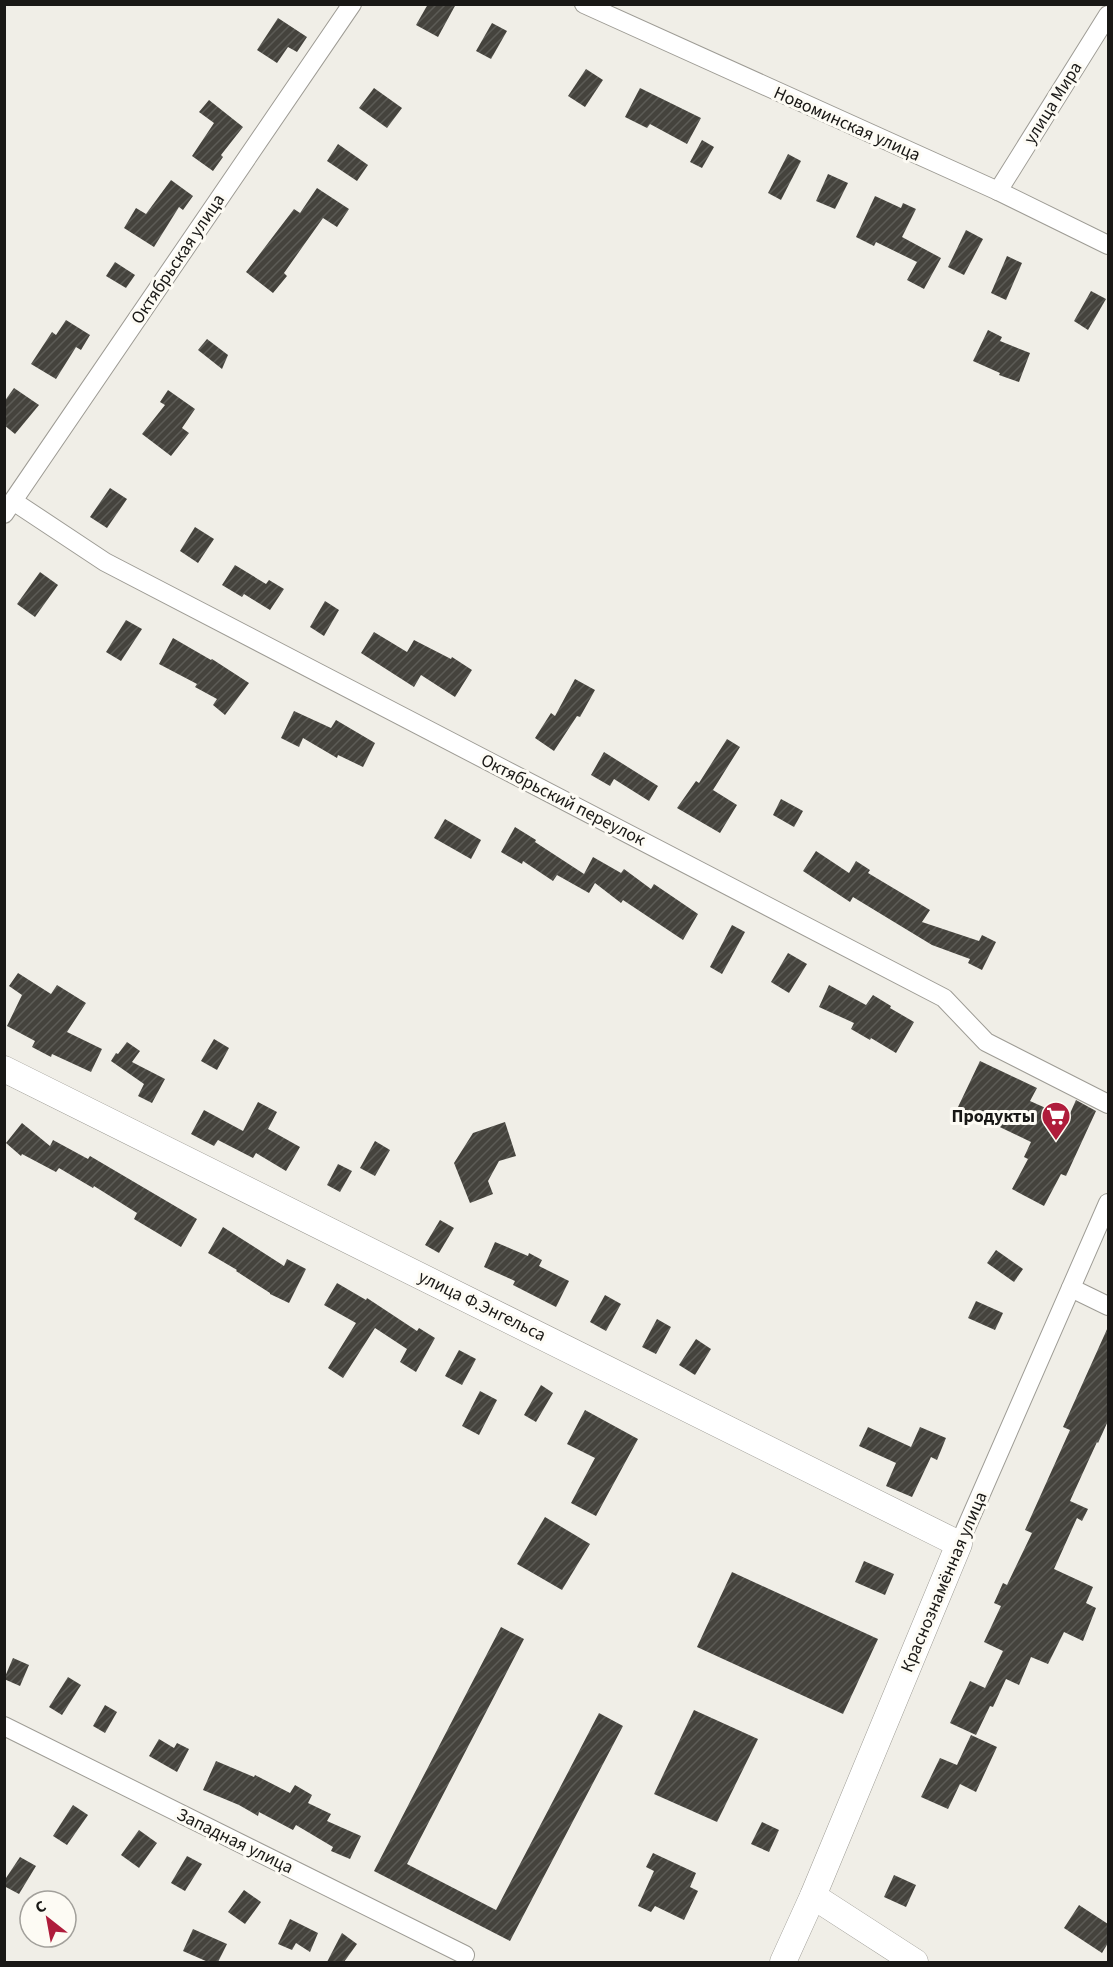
<svg xmlns="http://www.w3.org/2000/svg" width="1113" height="1967" viewBox="0 0 1113 1967" font-family="'Source Sans 3',sans-serif">
<style>
.building{fill:url(#building-hatch)}
.lines{fill:none;stroke-linecap:round;stroke-linejoin:round}
.minor-casing{stroke:#9e9c95;stroke-width:20}
.secondary-casing{stroke:#9e9c95;stroke-width:27}
.minor{stroke:#fff;stroke-width:18}
.secondary{stroke:#fff;stroke-width:26}
.labels{text-anchor:middle;dominant-baseline:central;stroke-width:6;stroke-linejoin:round;paint-order:stroke}
.street-label{font-size:18px;fill:#191816;stroke:#fdfbf4}
.poi-label{font-size:18px;font-weight:bold;fill:#191816;stroke:#fdfbf4;text-anchor:end}
</style>
<defs>
<pattern id="building-hatch" width="6" height="6" patternUnits="userSpaceOnUse" patternTransform="scale(1.5)"><rect width="6" height="6" fill="#45433d"/><path d="M-1 1l2-2M0 6l6-6M5 7l2-2" fill="none" stroke="#5c5b56"/></pattern>
</defs>
<rect width="100%" height="100%" fill="#f0eee7"/>
<g class="building">
<path d="M 428,4 L 456,4 L 438,37 L 416,25 Z"/>
<path d="M 278,18 L 307,37 L 297,52 L 288,47 L 277,63 L 257,50 Z"/>
<path d="M 492,23 L 507,31 L 491,59 L 476,51 Z"/>
<path d="M 586,69 L 603,80 L 585,107 L 568,96 Z"/>
<path d="M 374,88 L 402,108 L 387,128 L 359,108 Z"/>
<path d="M 640,88 L 701,118 L 687,144 L 650,124 L 647,128 L 625,117 Z"/>
<path d="M 209,100 L 243,127 L 221,155 L 223,157 L 213,171 L 192,156 L 214,123 L 199,112 Z"/>
<path d="M 702,140 L 714,147 L 702,168 L 690,162 Z"/>
<path d="M 338,144 L 368,165 L 357,181 L 327,161 Z"/>
<path d="M 788,154 L 801,161 L 781,200 L 768,193 Z"/>
<path d="M 828,174 L 848,183 L 835,209 L 816,201 Z"/>
<path d="M 171,180 L 193,196 L 183,210 L 179,207 L 154,247 L 124,228 L 136,208 L 146,214 Z"/>
<path d="M 317,188 L 349,209 L 337,227 L 323,218 L 284,273 L 287,276 L 273,293 L 246,272 L 294,209 L 300,213 Z"/>
<path d="M 875,196 L 901,208 L 903,203 L 916,209 L 902,237 L 941,258 L 924,289 L 907,280 L 917,262 L 876,242 L 874,246 L 856,237 Z"/>
<path d="M 966,230 L 983,239 L 964,275 L 948,267 Z"/>
<path d="M 1007,256 L 1022,263 L 1006,300 L 991,293 Z"/>
<path d="M 115,262 L 135,275 L 126,288 L 106,276 Z"/>
<path d="M 1091,291 L 1106,299 L 1088,330 L 1074,321 Z"/>
<path d="M 66,320 L 90,335 L 81,350 L 76,347 L 56,379 L 31,364 L 52,332 L 56,335 Z"/>
<path d="M 988,330 L 1002,337 L 1000,341 L 1030,353 L 1019,382 L 999,375 L 1000,373 L 973,361 Z"/>
<path d="M 207,339 L 228,355 L 222,369 L 198,350 Z"/>
<path d="M 14,388 L 39,405 L 15,434 L 4,425 L 4,402 Z"/>
<path d="M 168,390 L 195,409 L 182,428 L 189,433 L 171,456 L 142,434 L 165,405 L 160,402 Z"/>
<path d="M 110,488 L 127,499 L 107,528 L 90,517 Z"/>
<path d="M 195,527 L 214,539 L 198,563 L 180,551 Z"/>
<path d="M 235,565 L 266,584 L 269,580 L 284,589 L 270,610 L 244,594 L 242,597 L 222,585 Z"/>
<path d="M 40,572 L 58,585 L 35,617 L 17,604 Z"/>
<path d="M 325,601 L 339,610 L 324,636 L 310,627 Z"/>
<path d="M 126,620 L 142,629 L 121,661 L 106,652 Z"/>
<path d="M 374,632 L 407,652 L 414,640 L 451,659 L 452,657 L 472,670 L 455,697 L 421,675 L 414,687 L 361,653 Z"/>
<path d="M 173,638 L 211,660 L 212,659 L 249,683 L 225,715 L 213,705 L 217,699 L 195,687 L 197,684 L 159,664 Z"/>
<path d="M 575,679 L 595,690 L 580,717 L 577,716 L 554,751 L 535,738 L 551,713 L 555,716 Z"/>
<path d="M 294,711 L 331,728 L 336,720 L 375,743 L 363,767 L 338,755 L 337,758 L 303,738 L 299,747 L 281,738 Z"/>
<path d="M 727,739 L 740,747 L 713,790 L 737,805 L 720,833 L 677,808 L 696,781 L 699,783 Z"/>
<path d="M 604,752 L 658,786 L 649,801 L 614,779 L 610,786 L 591,775 Z"/>
<path d="M 781,799 L 803,811 L 794,827 L 773,815 Z"/>
<path d="M 445,819 L 481,840 L 471,859 L 434,838 Z"/>
<path d="M 515,827 L 536,840 L 535,842 L 584,874 L 593,857 L 621,873 L 624,869 L 651,889 L 654,884 L 698,914 L 683,940 L 623,900 L 621,903 L 595,883 L 589,893 L 557,875 L 553,881 L 523,861 L 522,864 L 501,852 Z"/>
<path d="M 816,851 L 849,873 L 856,861 L 870,870 L 868,873 L 930,910 L 922,922 L 979,941 L 982,935 L 996,942 L 982,970 L 968,963 L 970,959 L 932,945 L 853,897 L 850,902 L 803,871 Z"/>
<path d="M 732,925 L 745,932 L 722,974 L 710,967 Z"/>
<path d="M 788,953 L 807,964 L 789,993 L 771,982 Z"/>
<path d="M 18,973 L 51,994 L 57,985 L 86,1003 L 67,1032 L 102,1049 L 91,1072 L 52,1054 L 51,1057 L 32,1047 L 35,1041 L 7,1026 L 22,995 L 9,986 Z"/>
<path d="M 829,985 L 866,1005 L 873,995 L 891,1006 L 890,1008 L 914,1022 L 896,1053 L 871,1038 L 870,1040 L 851,1029 L 854,1023 L 819,1007 Z"/>
<path d="M 214,1039 L 229,1048 L 217,1070 L 201,1061 Z"/>
<path d="M 127,1042 L 140,1051 L 132,1062 L 165,1079 L 152,1103 L 138,1096 L 144,1084 L 111,1061 L 116,1053 L 118,1054 Z"/>
<path d="M 980,1061 L 1037,1088 L 1030,1101 L 1068,1118 L 1076,1100 L 1096,1111 L 1066,1176 L 1061,1174 L 1044,1206 L 1012,1189 L 1028,1159 L 1024,1157 L 1031,1142 L 958,1107 Z"/>
<path d="M 258,1102 L 277,1112 L 268,1129 L 300,1147 L 286,1171 L 256,1153 L 253,1158 L 218,1140 L 214,1146 L 191,1134 L 204,1110 L 243,1131 Z"/>
<path d="M 505,1122 L 516,1156 L 499,1161 L 488,1181 L 493,1194 L 470,1203 L 454,1163 L 473,1133 Z"/>
<path d="M 22,1123 L 50,1146 L 53,1140 L 88,1159 L 90,1156 L 197,1219 L 181,1247 L 134,1219 L 137,1213 L 94,1186 L 93,1188 L 59,1168 L 56,1172 L 22,1154 L 21,1156 L 6,1143 Z"/>
<path d="M 375,1141 L 390,1150 L 375,1176 L 360,1168 Z"/>
<path d="M 338,1164 L 352,1171 L 340,1192 L 327,1185 Z"/>
<path d="M 440,1220 L 454,1228 L 439,1253 L 425,1245 Z"/>
<path d="M 223,1227 L 284,1266 L 287,1259 L 306,1269 L 289,1303 L 270,1294 L 270,1293 L 236,1271 L 237,1270 L 208,1253 Z"/>
<path d="M 495,1242 L 528,1256 L 529,1253 L 542,1260 L 539,1266 L 569,1281 L 556,1307 L 513,1285 L 515,1281 L 484,1267 Z"/>
<path d="M 996,1250 L 1023,1269 L 1014,1282 L 987,1263 Z"/>
<path d="M 337,1283 L 366,1300 L 367,1298 L 417,1331 L 419,1328 L 435,1338 L 416,1372 L 400,1362 L 407,1349 L 375,1328 L 343,1378 L 328,1368 L 356,1323 L 324,1305 Z"/>
<path d="M 605,1295 L 621,1304 L 606,1331 L 590,1322 Z"/>
<path d="M 976,1301 L 1003,1313 L 995,1330 L 968,1318 Z"/>
<path d="M 657,1319 L 671,1327 L 656,1354 L 642,1347 Z"/>
<path d="M 1108,1327 L 1108,1421 L 1098,1443 L 1097,1442 L 1070,1501 L 1088,1509 L 1082,1521 L 1077,1518 L 1054,1569 L 1093,1587 L 1086,1603 L 1096,1608 L 1083,1641 L 1064,1632 L 1048,1664 L 1031,1657 L 1019,1685 L 1006,1679 L 993,1707 L 990,1706 L 976,1735 L 950,1723 L 970,1681 L 985,1688 L 1003,1651 L 984,1642 L 1001,1606 L 994,1603 L 1003,1583 L 1007,1585 L 1032,1533 L 1025,1530 L 1070,1430 L 1063,1427 Z"/>
<path d="M 696,1339 L 711,1349 L 695,1375 L 679,1365 Z"/>
<path d="M 459,1350 L 476,1359 L 462,1385 L 445,1376 Z"/>
<path d="M 541,1385 L 553,1393 L 536,1422 L 524,1415 Z"/>
<path d="M 480,1391 L 497,1400 L 479,1435 L 462,1426 Z"/>
<path d="M 585,1410 L 638,1439 L 596,1516 L 571,1503 L 595,1458 L 567,1444 Z"/>
<path d="M 868,1427 L 911,1447 L 920,1427 L 946,1438 L 937,1460 L 931,1457 L 912,1497 L 886,1486 L 896,1463 L 859,1446 Z"/>
<path d="M 545,1517 L 590,1544 L 562,1590 L 517,1564 Z"/>
<path d="M 864,1561 L 894,1574 L 885,1595 L 855,1582 Z"/>
<path d="M 732,1572 L 878,1639 L 843,1714 L 697,1647 Z"/>
<path d="M 501,1627 L 524,1639 L 407,1864 L 496,1910 L 599,1713 L 623,1726 L 510,1941 L 374,1871 Z"/>
<path d="M 13,1658 L 29,1665 L 20,1686 L 4,1679 Z"/>
<path d="M 68,1677 L 81,1685 L 62,1715 L 49,1707 Z"/>
<path d="M 105,1705 L 117,1712 L 105,1733 L 93,1726 Z"/>
<path d="M 694,1710 L 758,1739 L 717,1822 L 654,1794 Z"/>
<path d="M 971,1735 L 997,1747 L 976,1792 L 960,1784 L 948,1809 L 921,1797 L 940,1758 L 957,1765 Z"/>
<path d="M 159,1739 L 174,1748 L 177,1743 L 189,1749 L 177,1772 L 149,1756 Z"/>
<path d="M 216,1761 L 254,1777 L 255,1775 L 290,1793 L 295,1785 L 312,1795 L 308,1803 L 331,1814 L 327,1821 L 361,1836 L 350,1859 L 331,1851 L 333,1847 L 296,1825 L 293,1830 L 259,1812 L 258,1816 L 239,1805 L 203,1790 Z"/>
<path d="M 73,1805 L 88,1815 L 67,1845 L 53,1836 Z"/>
<path d="M 762,1822 L 779,1830 L 769,1852 L 751,1844 Z"/>
<path d="M 139,1830 L 157,1843 L 139,1868 L 121,1855 Z"/>
<path d="M 653,1853 L 696,1873 L 690,1887 L 698,1891 L 684,1920 L 655,1906 L 651,1912 L 638,1906 L 654,1871 L 646,1867 Z"/>
<path d="M 187,1856 L 202,1864 L 185,1891 L 171,1883 Z"/>
<path d="M 20,1857 L 36,1866 L 19,1894 L 4,1886 L 4,1881 Z"/>
<path d="M 894,1875 L 916,1885 L 906,1907 L 884,1897 Z"/>
<path d="M 244,1890 L 261,1902 L 245,1924 L 228,1912 Z"/>
<path d="M 1079,1905 L 1108,1924 L 1108,1943 L 1102,1953 L 1064,1928 Z"/>
<path d="M 290,1919 L 318,1933 L 310,1952 L 296,1943 L 292,1950 L 278,1944 Z"/>
<path d="M 193,1929 L 227,1944 L 218,1962 L 208,1962 L 183,1951 Z"/>
<path d="M 342,1933 L 357,1944 L 344,1962 L 327,1962 Z"/>
</g>
<g class="lines">
<g class="minor-casing">
<g id="minor">
<path d="M 584,4 L 998,191 L 1108,245"/>
<path d="M 998,191 L 1108,15"/>
<path d="M 13,501 L 105,562 L 944,998 L 986,1042 L 1108,1104"/>
<path d="M 4,514 L 352,4"/>
<path d="M 1071,1288 L 1108,1306"/>
<path d="M 959,1544 L 1108,1203"/>
<path d="M 4,1726 L 465,1955"/>
</g>
</g>
<g class="secondary-casing">
<g id="secondary">
<path d="M 4,1069 L 959,1544 L 813,1896 L 783,1962"/>
<path d="M 813,1896 L 915,1962"/>
</g>
</g>
<use href="#minor" class="minor"/>
<use href="#secondary" class="secondary"/>
</g>
<defs>
<g id="supermarket-pin" transform="scale(1.5)"><path d="M0 17L-7.5 6A9.5 9.5 0 1 1 7.5 6Z" fill="#af1c3b" stroke="#fdfbf4"/><path d="M-6-5.5h2.5l.6 2H6L4.5 2H-2.5L-4.4-4H-6ZM-1.5 3.2a1.3 1.3 0 1 0 .1 0ZM3 3.2a1.3 1.3 0 1 0 .1 0Z" fill="#fff"/></g>
</defs>
<g fill-rule="evenodd">
<use href="#supermarket-pin" x="1056" y="1116"/>
</g>
<g class="labels">
<g class="street-label">
<text transform="translate(1053 103) rotate(-58)">улица Мира</text>
<text transform="translate(847 124) rotate(24)">Новоминская улица</text>
<text transform="translate(178 259) rotate(-56)">Октябрьская улица</text>
<text transform="translate(563 800) rotate(27)">Октябрьский переулок</text>
<text transform="translate(482 1306) rotate(26)">улица Ф.Энгельса</text>
<text transform="translate(944 1582) rotate(-67)">Краснознамённая улица</text>
<text transform="translate(235 1841) rotate(26)">Западная улица</text>
</g>
<g class="poi-label">
<text x="1035" y="1116">Продукты</text>
</g>
</g>
<rect width="1113" height="1967" fill="none" stroke="#191816" stroke-width="12"/>
<g transform="translate(48 1919) rotate(329)"><circle r="28" fill="#fdfbf4" stroke="#a2a09b" stroke-width="1.5"/>
<path d="M0-4.5L10 22L0 15L-10 22Z" fill="#af1c3b"/>
<text y="-9" font-size="16" font-weight="bold" text-anchor="middle" fill="#191816">С</text>
</g>
</svg>
